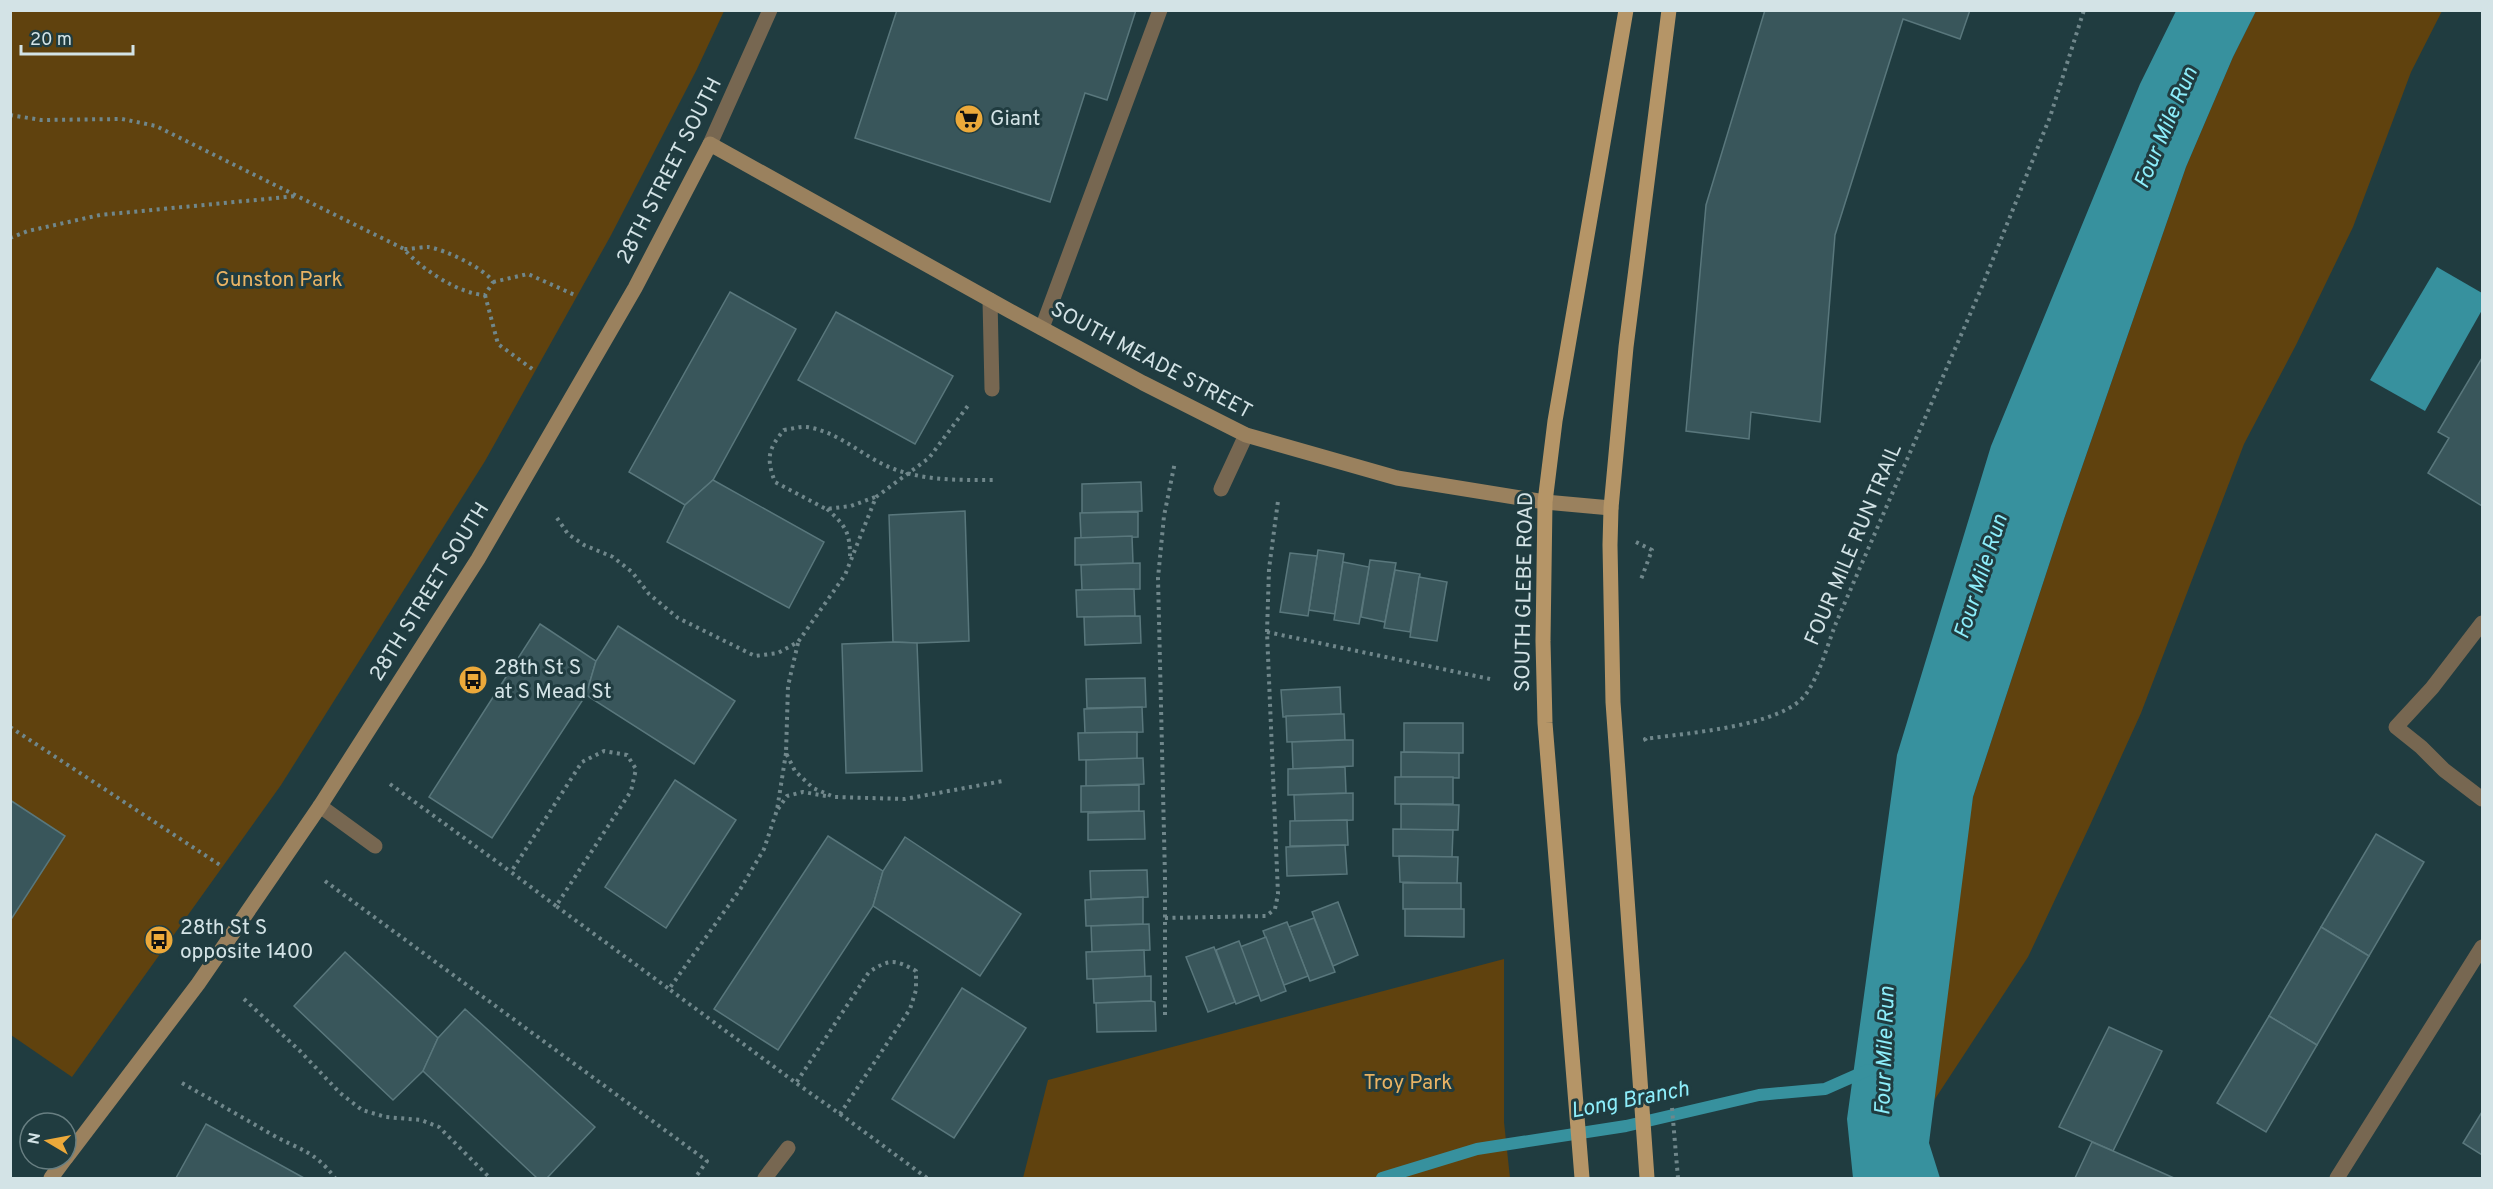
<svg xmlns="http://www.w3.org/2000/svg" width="2493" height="1189" viewBox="0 0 2493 1189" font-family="Overpass,sans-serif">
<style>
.green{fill:#60420e}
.water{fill:#37919e}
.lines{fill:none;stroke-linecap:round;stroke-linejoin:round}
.stream{stroke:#37919e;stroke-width:12}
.building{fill:#39565b;stroke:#59777c;stroke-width:1.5}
.path{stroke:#70878b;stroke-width:4;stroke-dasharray:3 4.5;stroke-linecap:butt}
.lane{stroke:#776751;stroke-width:15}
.street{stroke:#776751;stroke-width:15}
.secondary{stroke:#9a815e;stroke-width:15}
.primary{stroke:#b59567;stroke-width:15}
.labels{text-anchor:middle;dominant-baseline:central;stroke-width:6;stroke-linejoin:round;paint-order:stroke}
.poi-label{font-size:21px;fill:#d3e3e6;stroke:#203c40;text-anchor:start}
.street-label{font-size:21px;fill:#d3e3e6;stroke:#203c40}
.park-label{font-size:21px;fill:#e9b363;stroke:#203c40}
.water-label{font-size:22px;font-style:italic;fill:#8deefb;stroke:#203c40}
</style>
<rect width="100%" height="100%" fill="#203c40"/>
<g class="green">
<path d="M 10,11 L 724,11 L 697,69 L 610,237 L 485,461 L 281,785 L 72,1077 L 11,1035 Z"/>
<path d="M 2256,11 L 2442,11 L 2411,72 L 2353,227 L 2296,345 L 2244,444 L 2141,713 L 2091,823 L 2028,957 L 1933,1102 L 1931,1042 L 1973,797 L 2064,519 L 2186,167 L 2233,57 Z"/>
<path d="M 1504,959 L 1504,1122 L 1510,1178 L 1023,1178 L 1048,1080 Z"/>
</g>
<g class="water">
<path d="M 2176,11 L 2256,11 L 2233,57 L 2186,167 L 2064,519 L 1973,797 L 1929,1143 L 1940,1178 L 1853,1178 L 1847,1119 L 1897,755 L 1991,446 L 2140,84 Z"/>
<path d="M 2437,267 L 2482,293 L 2482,310 L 2425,411 L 2370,380 Z"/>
</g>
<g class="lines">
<path class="stream" d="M 1382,1178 L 1477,1149 L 1626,1126 L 1759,1095 L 1825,1089 L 1868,1070"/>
</g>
<g class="building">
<path d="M 897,10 L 1136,10 L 1107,100 L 1085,93 L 1050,202 L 855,138 Z"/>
<path d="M 1765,10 L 1970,10 L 1960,39 L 1903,19 L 1835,235 L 1820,422 L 1751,412 L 1749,439 L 1686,431 L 1706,205 Z"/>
<path d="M 730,292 L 796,329 L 713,480 L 685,505 L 629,472 Z"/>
<path d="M 836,312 L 953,376 L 915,444 L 798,380 Z"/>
<path d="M 2482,358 L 2482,506 L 2428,473 L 2449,438 L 2438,432 Z"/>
<path d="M 713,480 L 824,542 L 789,608 L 667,542 L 685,505 Z"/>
<path d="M 1141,482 L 1142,511 L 1082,513 L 1082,484 Z"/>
<path d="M 965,511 L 969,641 L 917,643 L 893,642 L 889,515 Z"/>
<path d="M 1138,512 L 1138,537 L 1081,538 L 1080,513 Z"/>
<path d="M 1132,536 L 1133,563 L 1075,565 L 1075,538 Z"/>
<path d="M 1318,550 L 1344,554 L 1335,614 L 1309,610 Z"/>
<path d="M 1290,553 L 1317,556 L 1308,616 L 1280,612 Z"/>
<path d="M 1370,560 L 1396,563 L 1385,622 L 1361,617 Z"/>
<path d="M 1343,562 L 1369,567 L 1359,624 L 1334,620 Z"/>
<path d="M 1140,563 L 1140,589 L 1082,590 L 1081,565 Z"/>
<path d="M 1395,570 L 1420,574 L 1410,632 L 1384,628 Z"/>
<path d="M 1419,577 L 1447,582 L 1437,641 L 1410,637 Z"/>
<path d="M 1134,589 L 1135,616 L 1077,617 L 1076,590 Z"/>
<path d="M 1140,616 L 1141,643 L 1085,645 L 1084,617 Z"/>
<path d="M 540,624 L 596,661 L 586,695 L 492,838 L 429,797 Z"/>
<path d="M 618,626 L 735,701 L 694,764 L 586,695 L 596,661 Z"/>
<path d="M 893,642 L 917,643 L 922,771 L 846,773 L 842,644 Z"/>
<path d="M 1145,678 L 1146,707 L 1087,708 L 1086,679 Z"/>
<path d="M 1340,687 L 1341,714 L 1283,717 L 1281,690 Z"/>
<path d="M 1142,707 L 1143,732 L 1085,733 L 1084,709 Z"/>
<path d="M 1341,714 L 1344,714 L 1345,740 L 1287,742 L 1286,716 Z"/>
<path d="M 1404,723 L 1463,723 L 1463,753 L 1404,752 Z"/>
<path d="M 1137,732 L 1137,759 L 1079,760 L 1078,733 Z"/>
<path d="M 1345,740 L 1353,740 L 1353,766 L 1293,769 L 1292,742 Z"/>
<path d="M 1401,752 L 1459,753 L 1459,778 L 1401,777 Z"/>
<path d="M 1143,758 L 1144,784 L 1086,786 L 1086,760 Z"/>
<path d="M 1345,767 L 1346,793 L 1288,795 L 1288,769 Z"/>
<rect x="1395" y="777" width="58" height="27"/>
<path d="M 675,780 L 736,820 L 666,928 L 605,887 Z"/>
<path d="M 1139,785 L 1139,811 L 1081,812 L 1081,786 Z"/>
<path d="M 1353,793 L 1353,820 L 1295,822 L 1294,795 Z"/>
<path d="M 10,800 L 65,836 L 10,921 Z"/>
<path d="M 1401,804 L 1459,805 L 1458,830 L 1401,830 Z"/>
<path d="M 1144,811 L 1145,839 L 1088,840 L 1088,813 Z"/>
<path d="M 1347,820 L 1348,845 L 1290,846 L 1290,821 Z"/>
<path d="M 1393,829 L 1453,830 L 1452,857 L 1393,856 Z"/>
<path d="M 2376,834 L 2424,862 L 2369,956 L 2321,927 Z"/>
<path d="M 828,836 L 883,871 L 873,906 L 778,1050 L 714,1009 Z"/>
<path d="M 905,837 L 1021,914 L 980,976 L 873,906 L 883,871 Z"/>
<path d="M 1345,845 L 1347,874 L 1287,876 L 1286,847 Z"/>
<path d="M 1399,856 L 1458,857 L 1457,884 L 1400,882 Z"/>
<path d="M 1147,870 L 1148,897 L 1091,899 L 1090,871 Z"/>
<rect x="1403" y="883" width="58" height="26"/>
<path d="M 1143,897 L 1143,924 L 1086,926 L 1085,900 Z"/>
<path d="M 1338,902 L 1358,955 L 1333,966 L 1312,912 Z"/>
<path d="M 1405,909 L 1464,909 L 1464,937 L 1405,936 Z"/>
<path d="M 1314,918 L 1335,972 L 1310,981 L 1289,927 Z"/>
<path d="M 1287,922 L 1308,976 L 1284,985 L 1263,931 Z"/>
<path d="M 1149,924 L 1150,950 L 1092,952 L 1091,926 Z"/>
<path d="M 2321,927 L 2369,956 L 2317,1045 L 2269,1016 Z"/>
<path d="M 1266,937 L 1286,991 L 1261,1001 L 1240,947 Z"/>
<path d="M 1239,941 L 1259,995 L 1236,1004 L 1216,950 Z"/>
<path d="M 1214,947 L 1235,1002 L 1208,1012 L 1186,957 Z"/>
<path d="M 1144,950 L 1145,977 L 1087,979 L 1086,952 Z"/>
<path d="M 345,952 L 438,1038 L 423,1071 L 393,1100 L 294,1006 Z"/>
<path d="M 1151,976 L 1151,1001 L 1094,1003 L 1093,979 Z"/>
<path d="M 962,988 L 1026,1028 L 954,1138 L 892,1099 Z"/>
<path d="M 1151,1001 L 1155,1002 L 1156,1031 L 1097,1032 L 1096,1003 Z"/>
<path d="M 465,1009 L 595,1127 L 547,1178 L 537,1178 L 423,1071 L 438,1038 Z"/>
<path d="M 2269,1016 L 2317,1045 L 2266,1132 L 2217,1103 Z"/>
<path d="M 2109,1027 L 2162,1051 L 2113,1151 L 2059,1127 Z"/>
<path d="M 2482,1112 L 2482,1155 L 2463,1143 Z"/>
<path d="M 206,1124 L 304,1178 L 176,1178 Z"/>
<path d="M 2092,1142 L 2113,1151 L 2174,1178 L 2075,1178 Z"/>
</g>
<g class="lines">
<g class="path">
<path d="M 10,115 L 41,120 L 122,119 L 156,126 L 404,249 C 421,269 459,294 485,295 L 493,282 C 486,269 444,249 428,247 C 421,247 412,249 404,249"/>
<path d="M 10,238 L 28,231 L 100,215 L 297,196"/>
<path d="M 493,282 L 528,274 L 577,296"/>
<path d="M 485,295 L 498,344 L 535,371"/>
<path d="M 875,497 L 851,506 L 826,509 L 775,482 C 766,458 768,449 784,430 C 792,429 800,426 807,427 C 840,432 864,458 894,469 C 926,481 961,480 995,480"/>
<path d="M 827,509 C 845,525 850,532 850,556"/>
<path d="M 557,518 L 568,534 L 584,545 L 613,557 L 632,572 L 649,594 L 678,618 L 755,656 L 778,653 L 798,642 L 845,575 L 876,497 L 929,458 L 970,403"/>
<path d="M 1636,542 L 1652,550 L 1640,582"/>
<path d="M 1267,632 L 1490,679"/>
<path d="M 798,643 L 788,686 L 786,753 L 795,771 L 813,788 L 834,797 L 905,799 L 1003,781"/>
<path d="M 10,727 L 223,867"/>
<path d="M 1646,741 L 1645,739 C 1685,733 1782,727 1806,694 C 1820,674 1827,646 1836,623 L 1981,289 L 2050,117 L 2084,10"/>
<path d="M 786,753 L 777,810 L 764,849 L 741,888 L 669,989 L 796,1083 L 869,972 C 889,959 895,959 916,971 L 916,990 L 910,1009 L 840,1114 L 796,1083"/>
<path d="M 390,784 L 511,872"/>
<path d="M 778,809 L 787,796 L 803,792 L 826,796"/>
<path d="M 325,881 L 707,1161 L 695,1178"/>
<path d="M 556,906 L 511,872 L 582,762 L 604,751 L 627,755 L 636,769 L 631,791 L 556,906 L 669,989"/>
<path d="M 1165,918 L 1266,916 L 1275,909 L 1278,894 L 1267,632 L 1269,569 L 1278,501"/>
<path d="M 244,999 L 300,1051 L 340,1093 L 362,1110 L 386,1117 L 421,1120 L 439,1127 L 490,1178"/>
<path d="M 1165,1015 L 1165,877 L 1158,578 L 1164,516 L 1175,462"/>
<path d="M 182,1083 C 212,1100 242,1117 271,1134 C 299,1150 314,1150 335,1178"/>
<path d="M 1672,1108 L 1678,1178"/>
<path d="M 840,1114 L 927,1178"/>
</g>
<g class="lane">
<path d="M 990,300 L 992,389"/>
<path d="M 1042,328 L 1160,10"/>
<path d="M 1221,489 L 1246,435"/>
<path d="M 320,806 L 375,846"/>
<path d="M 765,1178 L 788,1148"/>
<path d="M 2337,1178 L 2482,947"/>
</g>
<g class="street">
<path d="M 710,144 L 770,10"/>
<path d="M 2482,623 L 2432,688 L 2396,727 L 2421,747 L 2444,770 L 2482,799"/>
</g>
<g class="secondary">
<path d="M 66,1158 L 198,984 L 320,806 L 478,559 L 635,288 L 710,144 L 1010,311 L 1143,383 L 1246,435 L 1397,478 L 1545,502 L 1611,508"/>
<path d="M 51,1178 L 65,1159"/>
</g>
<g class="primary">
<path d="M 1582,1178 L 1545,723 L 1543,641 L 1545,502 L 1555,421 L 1626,10"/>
<path d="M 1647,1178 L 1613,702 L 1610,545 L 1611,508 L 1626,347 L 1669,10"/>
</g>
</g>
<defs>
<g id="supermarket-disc" transform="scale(1.5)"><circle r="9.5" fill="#eca93a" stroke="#203c40"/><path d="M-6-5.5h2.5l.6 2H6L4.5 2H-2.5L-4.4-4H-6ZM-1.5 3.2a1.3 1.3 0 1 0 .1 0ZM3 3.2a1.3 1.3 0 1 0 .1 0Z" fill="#111"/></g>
<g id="bus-disc" transform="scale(1.5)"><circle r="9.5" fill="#eca93a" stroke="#203c40"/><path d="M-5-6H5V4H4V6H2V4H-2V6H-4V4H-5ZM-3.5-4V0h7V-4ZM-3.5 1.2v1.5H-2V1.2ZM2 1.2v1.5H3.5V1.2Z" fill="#111"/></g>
</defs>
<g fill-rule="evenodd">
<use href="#supermarket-disc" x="969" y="119"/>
<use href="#bus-disc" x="473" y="680"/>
<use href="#bus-disc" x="159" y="940"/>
</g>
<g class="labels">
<g class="poi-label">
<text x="990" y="119">Giant</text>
<text x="494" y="668">28th St S<tspan x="494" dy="24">at S Mead St</tspan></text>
<text x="180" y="928">28th St S<tspan x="180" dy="24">opposite 1400</tspan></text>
</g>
<g class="street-label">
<text transform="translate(670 171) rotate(-63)">28TH STREET SOUTH</text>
<text transform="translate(1151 361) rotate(28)">SOUTH MEADE STREET</text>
<text transform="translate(1854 545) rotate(-67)">FOUR MILE RUN TRAIL</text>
<text transform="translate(430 592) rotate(-58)">28TH STREET SOUTH</text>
<text transform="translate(1525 592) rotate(-89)">SOUTH GLEBE ROAD</text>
</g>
<g class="park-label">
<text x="279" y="280">Gunston Park</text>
<text x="1408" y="1083">Troy Park</text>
</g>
<g class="water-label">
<text transform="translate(2167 128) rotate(-67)">Four Mile Run</text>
<text transform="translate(1982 577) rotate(-72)">Four Mile Run</text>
<text transform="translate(1886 1051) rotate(-88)">Four Mile Run</text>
<text transform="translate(1630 1101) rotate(-11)">Long Branch</text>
</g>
</g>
<rect width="2493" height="1189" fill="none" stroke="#d3e3e6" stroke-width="24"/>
<g transform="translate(48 1141) rotate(280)"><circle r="28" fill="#203c40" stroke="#687f82" stroke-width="1.5"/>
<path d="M0-4.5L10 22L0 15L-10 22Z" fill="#eca93a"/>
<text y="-9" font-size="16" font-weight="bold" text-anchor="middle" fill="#d3e3e6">N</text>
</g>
<path d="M21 45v9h112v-9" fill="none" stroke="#d3e3e6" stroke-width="3"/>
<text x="30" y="45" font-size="18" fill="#d3e3e6" stroke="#203c40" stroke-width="4.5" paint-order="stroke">20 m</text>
</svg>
